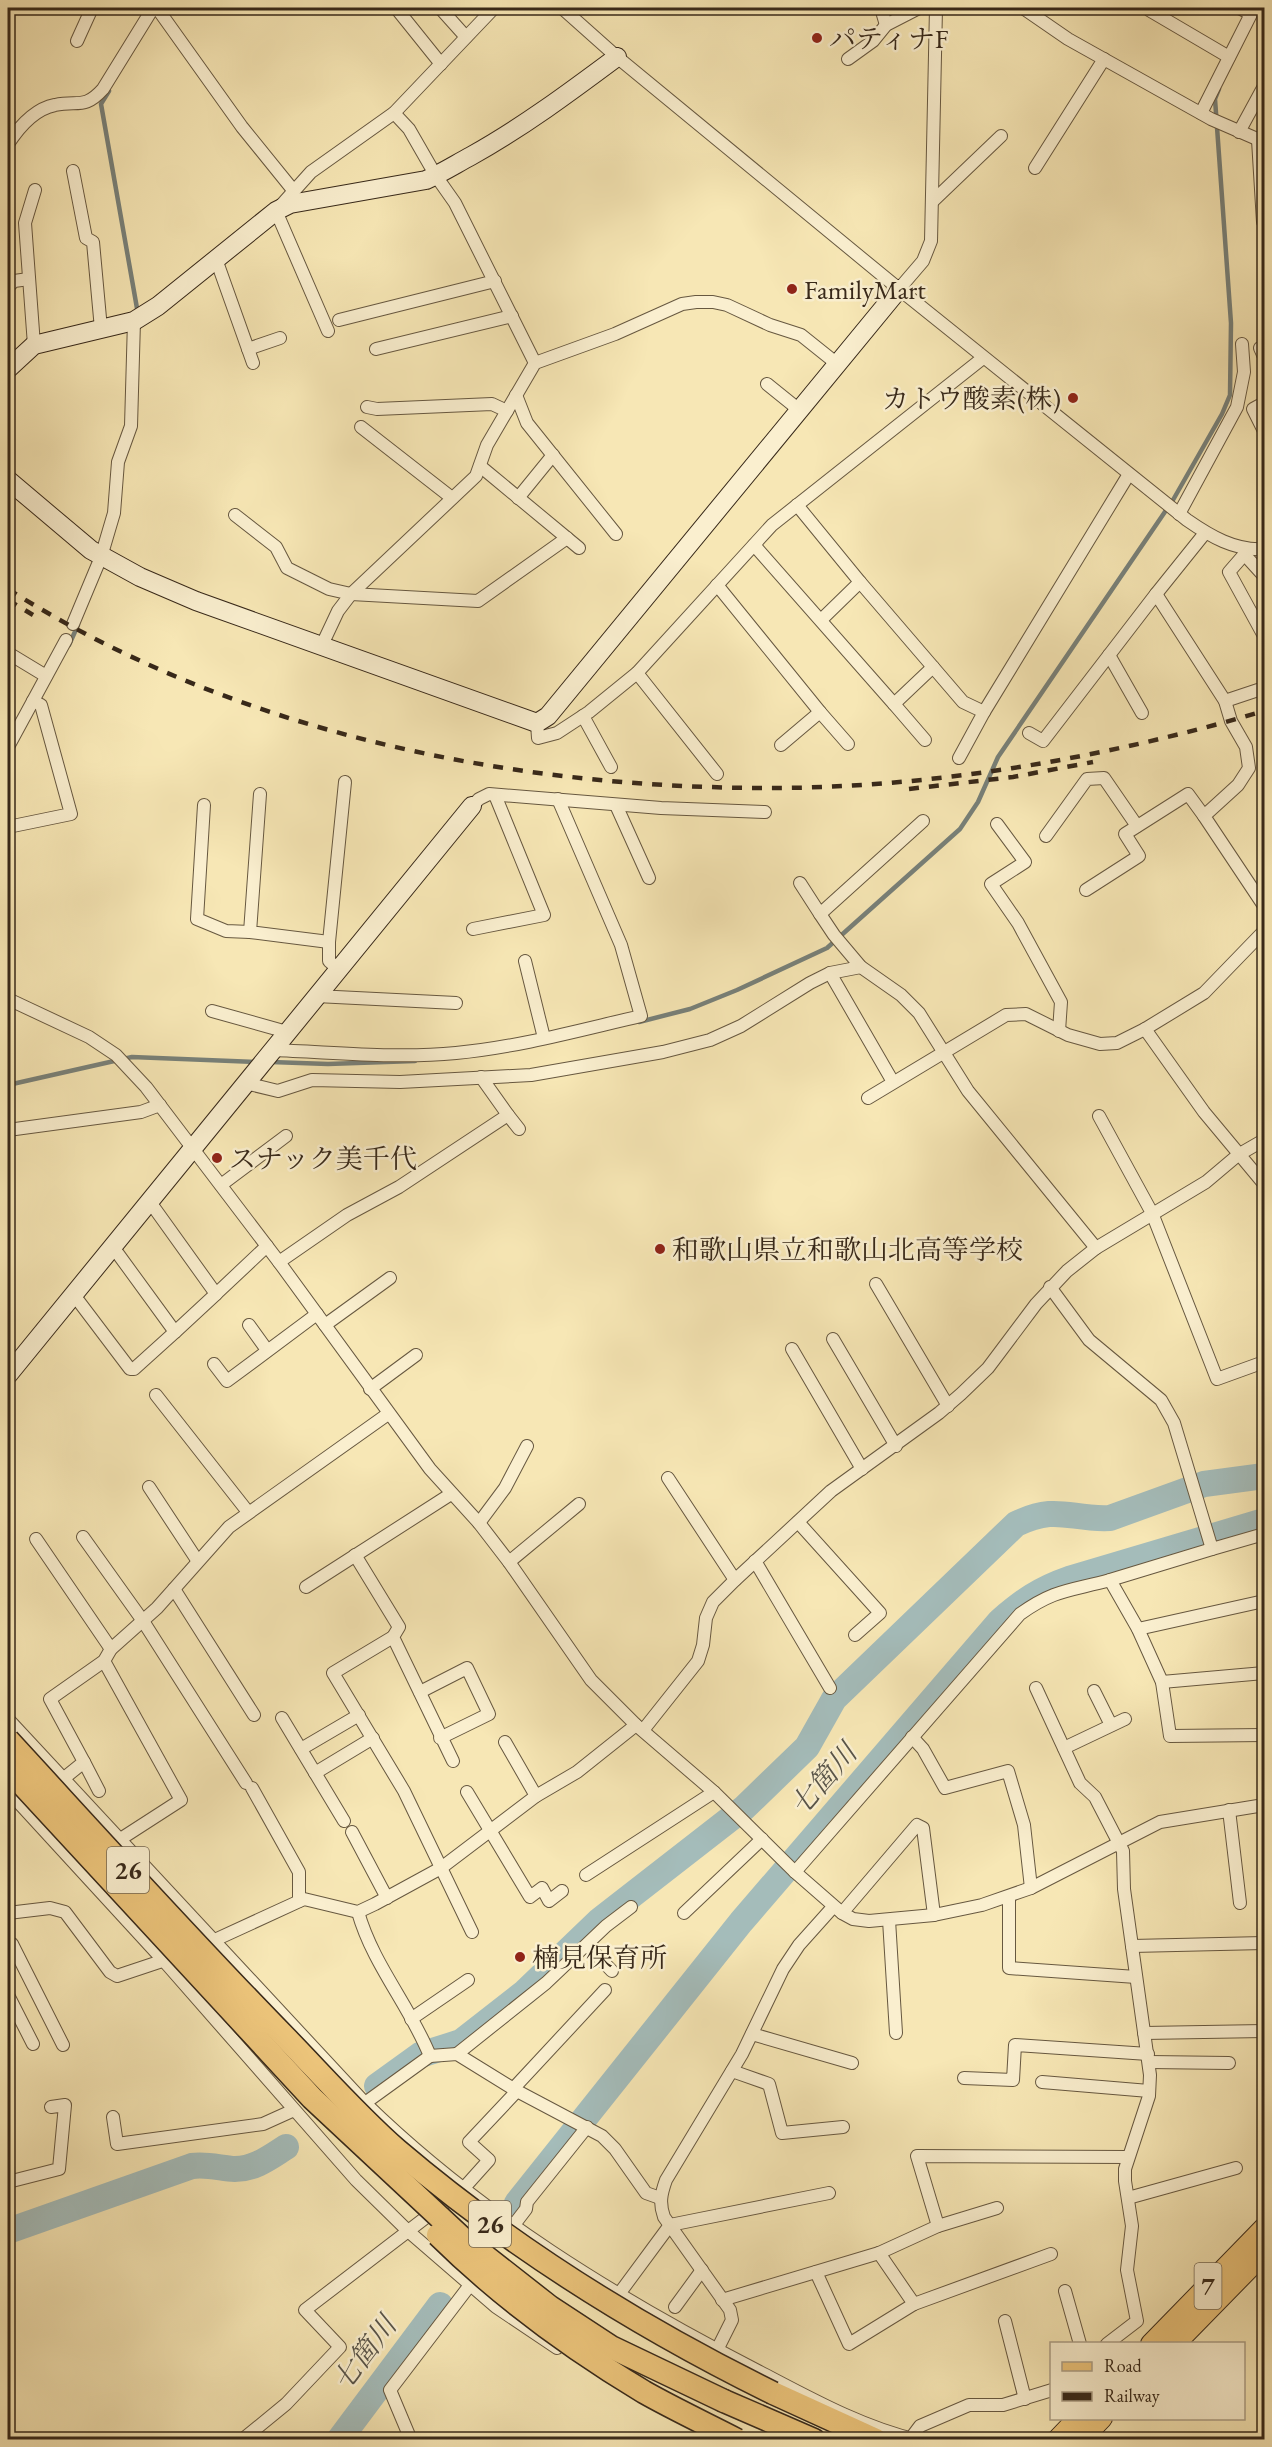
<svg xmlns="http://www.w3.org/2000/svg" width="1272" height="2447" viewBox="0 0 1272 2447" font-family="'EB Garamond','Noto Serif JP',serif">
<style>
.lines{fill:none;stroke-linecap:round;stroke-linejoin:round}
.stream{stroke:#78817a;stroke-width:4.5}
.river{stroke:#a4bcba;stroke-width:26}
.street-casing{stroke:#675840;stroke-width:14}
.secondary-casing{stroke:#372819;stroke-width:20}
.primary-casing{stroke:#372819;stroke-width:22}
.highway-casing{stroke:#372819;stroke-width:25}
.street{stroke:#faefcf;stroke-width:12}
.secondary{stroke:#faefcf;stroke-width:18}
.primary{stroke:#ecc47a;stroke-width:20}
.highway{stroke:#ecc47a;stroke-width:22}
.rail{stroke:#372819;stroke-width:4.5;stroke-dasharray:10 10;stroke-linecap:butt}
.highway-bridge-casing{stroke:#372819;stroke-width:25;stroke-linecap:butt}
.highway-bridge{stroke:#ecc47a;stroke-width:22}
.poi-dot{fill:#8f2418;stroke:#faefcf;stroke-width:2}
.labels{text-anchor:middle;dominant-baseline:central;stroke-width:5;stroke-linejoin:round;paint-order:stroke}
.shield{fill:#faefcf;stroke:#726450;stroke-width:1.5}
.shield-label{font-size:26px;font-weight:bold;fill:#372819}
.poi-label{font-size:27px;fill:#372819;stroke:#faefcf;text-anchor:start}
.water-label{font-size:28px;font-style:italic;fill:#585449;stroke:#faefcf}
</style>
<rect width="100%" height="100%" fill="#f7e7b5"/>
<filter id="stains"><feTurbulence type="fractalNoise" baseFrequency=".00333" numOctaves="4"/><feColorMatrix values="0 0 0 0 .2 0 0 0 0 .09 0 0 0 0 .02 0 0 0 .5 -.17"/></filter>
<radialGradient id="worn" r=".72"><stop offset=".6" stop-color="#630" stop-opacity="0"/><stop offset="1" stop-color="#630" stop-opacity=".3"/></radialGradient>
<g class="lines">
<g class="stream">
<path d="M 1254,17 L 1258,8"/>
<path d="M 109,91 L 101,104 L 138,314"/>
<path d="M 69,645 L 78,625"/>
<path d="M 639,1022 L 690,1009 L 737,990 L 827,948 L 960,829 L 978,802 L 998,757 L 1173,500 L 1222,414 L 1230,395 L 1231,323 L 1215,99 L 1219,89"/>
<path d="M 271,1062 L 328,1064 L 415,1061"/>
<path d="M 8,1085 L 132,1057 L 257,1062"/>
</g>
<g class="river">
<path d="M 377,2086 L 420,2055 L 461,2042 L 525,1992 L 600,1920 L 744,1808 L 807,1747 L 834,1699 L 1016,1524 C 1058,1504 1069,1520 1110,1518 L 1204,1484 L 1264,1476"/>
<path d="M 517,2203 L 741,1922 L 1000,1621 C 1023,1601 1040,1589 1069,1579 L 1264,1521"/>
<path d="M 8,2231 L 192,2166 C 207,2164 220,2168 235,2169 C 255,2169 270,2157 286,2147"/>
<path d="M 339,2440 L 440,2305"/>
</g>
<g class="street-casing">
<g id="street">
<path d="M 157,8 L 242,127 L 293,190"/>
<path d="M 396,8 L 441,64"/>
<path d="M 440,8 L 466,37"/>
<path d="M 562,8 L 617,57 L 899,289 L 1187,520 C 1210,536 1235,551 1264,549"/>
<path d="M 881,8 L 886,25"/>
<path d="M 1023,8 L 1068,39 L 1211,119 L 1264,142"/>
<path d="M 1149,10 L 1229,57"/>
<path d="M 77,41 L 92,8"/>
<path d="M 848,59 L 873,41 L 886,25 L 919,8"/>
<path d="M 394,113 L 409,129 L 436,176 L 455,203 L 535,363"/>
<path d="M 1201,113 L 1251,14 L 1239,8"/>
<path d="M 1239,132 L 1264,86"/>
<path d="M 1258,140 L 1263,222"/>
<path d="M 8,144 C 19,127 34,109 55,105 C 78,100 84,110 103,89 L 153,8"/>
<path d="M 1035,168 L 1104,59"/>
<path d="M 73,171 L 86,238 L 93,242 L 101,329"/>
<path d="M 932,202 L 1001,136"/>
<path d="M 216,259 L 253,363"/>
<path d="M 8,287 L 14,281 L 29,279"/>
<path d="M 899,289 L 923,261 L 931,241 L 936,8"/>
<path d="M 339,320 L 495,281"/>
<path d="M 328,331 L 276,211 L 311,172 L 394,113 L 494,8"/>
<path d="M 34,345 L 25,223 L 35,190"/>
<path d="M 1260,348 L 1264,357"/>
<path d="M 248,349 L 280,338"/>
<path d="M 376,349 L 512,316"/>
<path d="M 767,384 L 798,409"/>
<path d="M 516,395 L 527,423 L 616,534"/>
<path d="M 1264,403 L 1253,409 L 1264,431"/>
<path d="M 367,407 L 377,409 L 492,404 L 507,411"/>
<path d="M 361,427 L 452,498"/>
<path d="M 480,466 L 579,548"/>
<path d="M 518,498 L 553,455"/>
<path d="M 797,505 L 860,582 L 821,620"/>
<path d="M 1179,514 L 1237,407 L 1244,372 L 1242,344"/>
<path d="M 235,515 L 276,547 L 287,568 L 329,589 L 351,594 L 478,601 L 567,538"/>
<path d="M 754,545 L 894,704"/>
<path d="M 1249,549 L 1229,572 L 1264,636"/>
<path d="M 1244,554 L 1264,576"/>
<path d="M 860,582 L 963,702 L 984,712 L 959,758"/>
<path d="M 717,585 L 820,712"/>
<path d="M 1156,594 L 1205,533"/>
<path d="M 73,624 L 101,557 L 114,513 L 118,462 L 131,426 L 134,321"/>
<path d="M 322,645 L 338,611 L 351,594 L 476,476 L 487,445 L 535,363 L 615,334 L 682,304 L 696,302 L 713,302 L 727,305 L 770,325 L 801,335 L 836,363"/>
<path d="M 8,653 L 46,676"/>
<path d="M 1109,655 L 1142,713"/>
<path d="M 637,673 L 717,774"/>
<path d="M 1225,701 L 1264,688"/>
<path d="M 984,712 L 1129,474"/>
<path d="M 583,716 L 611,767"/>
<path d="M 537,723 L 538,738 L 557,733 L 589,712 L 637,673 L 772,525 L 983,358"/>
<path d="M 1029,733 L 1043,741 L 1156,594 L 1225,701 L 1231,721 L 1246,747 L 1249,768 L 1238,785 L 1204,816 L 1264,906"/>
<path d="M 925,740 L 894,704 L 933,667"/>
<path d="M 781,745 L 820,712 L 848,744"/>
<path d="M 8,747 L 66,640"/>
<path d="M 260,794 L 250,932 L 329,942"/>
<path d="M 204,805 L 197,919 L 226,931 L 250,932"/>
<path d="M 616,805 L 649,878"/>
<path d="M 472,806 L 479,799 L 489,794 L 661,808 L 765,812"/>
<path d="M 997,824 L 1025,862 L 991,884 L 1018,923 L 1061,1002 L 1059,1031"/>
<path d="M 8,827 L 71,814 L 41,705 L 33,701"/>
<path d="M 1046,836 L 1087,779 L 1104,778 L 1137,826"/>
<path d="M 800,883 L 820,914 L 923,821"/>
<path d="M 1086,890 L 1139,856 L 1125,834 L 1188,794 L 1204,816"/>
<path d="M 820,914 L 834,935 L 861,967 L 901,995 L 919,1013 L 968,1091 L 1096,1248"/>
<path d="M 473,929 L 544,915 L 495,795"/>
<path d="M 525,961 L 544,1038"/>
<path d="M 338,969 L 329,961 L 329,942 L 345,782"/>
<path d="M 830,973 L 893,1082"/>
<path d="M 316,996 L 456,1003"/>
<path d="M 8,999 L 89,1037 L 116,1055 L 146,1087 L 279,1262 L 430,1469 L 479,1523 L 509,1562 L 591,1680 L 636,1725 L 714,1792 L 795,1872 L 842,1913 L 853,1919 L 869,1921 L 934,1915 L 982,1905 L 1031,1888 L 1160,1822 L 1264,1805"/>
<path d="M 212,1011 L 287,1032"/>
<path d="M 1145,1029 L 1204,1112 L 1264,1184"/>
<path d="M 272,1050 C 333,1052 395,1059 456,1053 C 519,1047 580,1030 641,1016 L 621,945 L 558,799"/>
<path d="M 245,1083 L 278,1091 L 312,1080 L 400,1082 L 531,1075 L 663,1052 L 710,1040 L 741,1026 L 810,983 L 830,973 L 861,967"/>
<path d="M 868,1098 L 1006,1015 L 1026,1014 L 1068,1035 L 1100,1044 L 1117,1043 L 1145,1029 L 1204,993 L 1264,931"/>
<path d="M 508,1115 L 519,1129"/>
<path d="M 1099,1116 L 1152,1213 L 1217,1379 L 1264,1362"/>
<path d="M 8,1130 L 141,1112 L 160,1105"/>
<path d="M 221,1185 L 286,1136"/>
<path d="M 150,1202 L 216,1294 L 267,1246"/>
<path d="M 113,1247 L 175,1332 L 216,1294"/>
<path d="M 279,1262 L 347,1215 L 399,1187 L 508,1115 L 481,1077"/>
<path d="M 876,1284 L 948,1406"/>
<path d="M 1050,1287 L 1089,1340 L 1161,1400 L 1174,1423 L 1212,1549 L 1264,1534"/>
<path d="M 74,1295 L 130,1369 L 134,1369 L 175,1332"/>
<path d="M 249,1325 L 267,1350"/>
<path d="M 325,1325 L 390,1278"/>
<path d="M 833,1339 L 896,1446"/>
<path d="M 792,1349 L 862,1469"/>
<path d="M 214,1364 L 227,1381 L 317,1314"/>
<path d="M 370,1389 L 416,1355"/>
<path d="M 156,1395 L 248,1512"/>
<path d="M 668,1478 L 735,1580"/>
<path d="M 149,1487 L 197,1560"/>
<path d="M 798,1522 L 880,1613 L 855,1635"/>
<path d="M 479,1523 L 505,1488 L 527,1446"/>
<path d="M 83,1537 L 143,1621 L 246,1783"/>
<path d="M 36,1539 L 111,1649"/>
<path d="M 355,1555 L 399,1627 L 393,1637 L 453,1761"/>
<path d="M 755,1561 L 830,1688"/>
<path d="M 509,1562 L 579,1504"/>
<path d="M 1110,1580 L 1138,1629 L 1162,1682 L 1170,1736 L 1264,1735"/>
<path d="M 306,1587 L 451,1494"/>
<path d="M 174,1589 L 254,1715"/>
<path d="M 1138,1629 L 1264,1601"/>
<path d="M 393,1637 L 333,1673 L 404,1791 L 472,1932"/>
<path d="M 104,1661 L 181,1800 L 119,1840"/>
<path d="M 1162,1682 L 1264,1673"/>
<path d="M 1036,1688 L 1080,1783 L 1095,1797 L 1123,1851 L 1124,1889 L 1150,2075 L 1149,2096 L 1125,2169 L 1125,2181 L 1132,2226 L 1127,2270 L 1137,2321 L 1107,2344"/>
<path d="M 1094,1691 L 1111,1725"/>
<path d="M 420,1692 L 467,1668 L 489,1714 L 440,1738"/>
<path d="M 282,1718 L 344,1821"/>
<path d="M 8,1719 L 365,2103 C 479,2214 616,2298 758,2371 C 808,2397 861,2427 917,2440"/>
<path d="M 644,1729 L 698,1661 L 703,1645 L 706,1618 L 713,1602 L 735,1580 L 831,1491 L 939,1413 L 961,1394 L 988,1368 L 1036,1304 L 1067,1271 L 1096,1248 L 1206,1182 L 1238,1155 L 1264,1140"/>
<path d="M 912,1737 L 923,1749 L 945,1788 L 1008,1771 L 1024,1825 L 1031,1888"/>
<path d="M 505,1742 L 536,1796"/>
<path d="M 1064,1748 L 1125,1719"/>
<path d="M 301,1749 L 359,1715"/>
<path d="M 84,1762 L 99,1791"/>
<path d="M 315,1773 L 373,1738"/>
<path d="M 63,1779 L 84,1762 L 50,1699 L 104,1661 L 111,1649 L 157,1608 L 229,1527 L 388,1414"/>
<path d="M 252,1788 L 299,1872 L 299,1901"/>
<path d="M 8,1791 L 164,1961 L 356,2180 L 408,2231 L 496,2307 L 557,2348"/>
<path d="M 467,1792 L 530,1897 L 542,1888 L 549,1901 L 562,1891"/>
<path d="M 1229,1810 L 1240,1903"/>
<path d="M 352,1832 L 387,1898"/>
<path d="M 795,1872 L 1020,1614 C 1055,1589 1070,1591 1110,1580 C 1144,1570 1178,1559 1212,1549"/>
<path d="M 586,1875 L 714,1792"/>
<path d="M 1009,1897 L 1009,1968 L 1136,1977"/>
<path d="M 358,1912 C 373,1965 410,2006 430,2056 L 457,2054 L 517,2091 L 602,2136 L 615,2149 L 646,2193 L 660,2198"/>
<path d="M 8,1913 L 50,1908 L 65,1912 L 110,1972 L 117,1976 L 171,1958"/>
<path d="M 684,1913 L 762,1839"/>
<path d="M 842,1913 L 917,1825 L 923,1828 L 934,1915"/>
<path d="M 889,1920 L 896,2033"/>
<path d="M 12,1944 L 63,2045"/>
<path d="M 206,1944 L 304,1899 L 358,1912 L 375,1904 L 441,1868 L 536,1796 L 577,1772 L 636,1725"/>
<path d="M 587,1945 L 612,1971"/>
<path d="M 1132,1946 L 1264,1943"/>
<path d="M 8,1995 L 33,2044"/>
<path d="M 411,2019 L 468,1980"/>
<path d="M 1144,2033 L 1264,2031"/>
<path d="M 752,2034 L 852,2063"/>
<path d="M 457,2054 L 546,1983 L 606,1926 L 631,1907"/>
<path d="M 1149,2062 L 1229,2063"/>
<path d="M 732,2071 L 769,2084 L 782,2133 L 843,2127"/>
<path d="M 964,2078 L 1013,2080 L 1015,2045 L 1148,2054"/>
<path d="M 1042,2082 L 1149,2091"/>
<path d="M 513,2089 L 605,1990"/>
<path d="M 365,2103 L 430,2056"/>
<path d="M 113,2117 L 117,2144 L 263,2124 L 294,2110"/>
<path d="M 8,2182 L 59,2169 L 65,2105 L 51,2107"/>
<path d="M 1128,2198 L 1236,2168"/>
<path d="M 513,2226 L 526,2209 L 527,2202 L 587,2127"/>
<path d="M 938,2226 L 917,2156 L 1128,2157"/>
<path d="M 879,2253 L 914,2304"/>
<path d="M 816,2272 L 849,2344 L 914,2304 L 1051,2254"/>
<path d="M 1065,2291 L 1080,2344"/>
<path d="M 619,2294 L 670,2225 L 829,2193"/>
<path d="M 722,2300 L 879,2253 L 938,2226 L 997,2208"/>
<path d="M 675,2307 L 702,2270"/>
<path d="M 1005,2321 L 1025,2399"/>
<path d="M 717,2350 L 732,2320 L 730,2310 L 664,2217 C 659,2203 661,2194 666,2180 L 742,2054 L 783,1969 L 799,1945 L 833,1907"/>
<path d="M 911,2438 L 920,2426 L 969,2405 L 1003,2405 L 1052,2390"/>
<path d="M 242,2440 L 286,2404 L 340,2347 L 305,2310 L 463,2189 L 489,2160 L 469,2142 L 517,2091"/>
<path d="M 411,2440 L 390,2390 L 470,2285"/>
</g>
</g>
<g class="secondary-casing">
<g id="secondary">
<path d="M 8,369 L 34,345 L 134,321 L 158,306 L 276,211 L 290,204 L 426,180 C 442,173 456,164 471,156 C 523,127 570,92 617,57"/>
<path d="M 8,480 L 91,550 L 140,577 L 196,601 L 537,723 L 548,716 L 899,289"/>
<path d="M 8,1375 L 472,806"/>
</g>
</g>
<g class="primary-casing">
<g id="primary">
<path d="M 1151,2344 L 1264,2228"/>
<path d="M 1175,2344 L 1264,2253"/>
<path d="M 1057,2440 L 1078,2418"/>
<path d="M 1081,2440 L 1102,2418"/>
</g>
</g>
<g class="highway-casing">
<g id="highway">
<path d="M 773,2393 L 876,2440"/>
<path d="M 724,2401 L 814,2440"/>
</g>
</g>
<use href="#street" class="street"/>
<use href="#secondary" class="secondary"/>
<use href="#primary" class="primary"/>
<use href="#highway" class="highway"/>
<g class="rail">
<path d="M 8,589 C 230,730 501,787 762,788 C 928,789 1106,758 1264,711"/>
<path d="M 8,600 L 33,615"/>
<path d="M 909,789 L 1013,777 L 1093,762"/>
</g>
<g class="highway-bridge-casing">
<g id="highway-bridge">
<path d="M 8,1740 C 100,1840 191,1941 286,2038 C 322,2075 358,2116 397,2150 C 511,2247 639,2327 773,2393"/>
<path d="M 8,1769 L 312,2098 L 462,2238 L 550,2307 L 611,2347 L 724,2401"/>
<path d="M 438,2235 C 500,2296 569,2347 644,2392 C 674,2409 706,2424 737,2440"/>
</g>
</g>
<use href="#highway-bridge" class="highway-bridge"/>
</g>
<g class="poi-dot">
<circle cx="817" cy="38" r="6"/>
<circle cx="792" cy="289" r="6"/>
<circle cx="1073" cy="398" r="6"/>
<circle cx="217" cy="1158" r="6"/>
<circle cx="660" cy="1249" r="6"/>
<circle cx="520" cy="1957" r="6"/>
</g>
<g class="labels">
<g class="shield">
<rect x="107" y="1847" width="42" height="46" rx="4.5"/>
<rect x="469" y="2201" width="42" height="46" rx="4.5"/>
<rect x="1194.5" y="2263" width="27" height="46" rx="4.5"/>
</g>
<g class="shield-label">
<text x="128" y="1870">26</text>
<text x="490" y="2224">26</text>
<text x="1208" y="2286">7</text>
</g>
<g class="poi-label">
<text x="829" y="38">パティナF</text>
<text x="804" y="289">FamilyMart</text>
<text x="1061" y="398" text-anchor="end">カトウ酸素(株)</text>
<text x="229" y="1158">スナック美千代</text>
<text x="672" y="1249">和歌山県立和歌山北高等学校</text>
<text x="532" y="1957">楠見保育所</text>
</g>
<g class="water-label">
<text transform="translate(823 1779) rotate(-49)">七箇川</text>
<text transform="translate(364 2353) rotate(-53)">七箇川</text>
</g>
</g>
<rect width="1272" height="2447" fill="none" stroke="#f7e7b5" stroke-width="30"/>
<rect x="9" y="9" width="1254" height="2429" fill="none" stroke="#372819" stroke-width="3"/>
<rect x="15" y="15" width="1242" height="2417" fill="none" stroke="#372819" stroke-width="1.5"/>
<rect x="1050" y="2342" width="195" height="78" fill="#faefcf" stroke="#ac9f86" stroke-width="1.5"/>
<rect x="1062" y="2362" width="30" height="9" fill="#ecc47a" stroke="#ac9f86" stroke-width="1.5"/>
<text x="1104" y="2372" font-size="18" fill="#372819">Road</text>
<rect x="1062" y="2392" width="30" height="9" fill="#372819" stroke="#ac9f86" stroke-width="1.5"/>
<text x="1104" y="2402" font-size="18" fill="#372819">Railway</text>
<rect width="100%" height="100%" filter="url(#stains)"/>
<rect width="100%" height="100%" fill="url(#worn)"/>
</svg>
